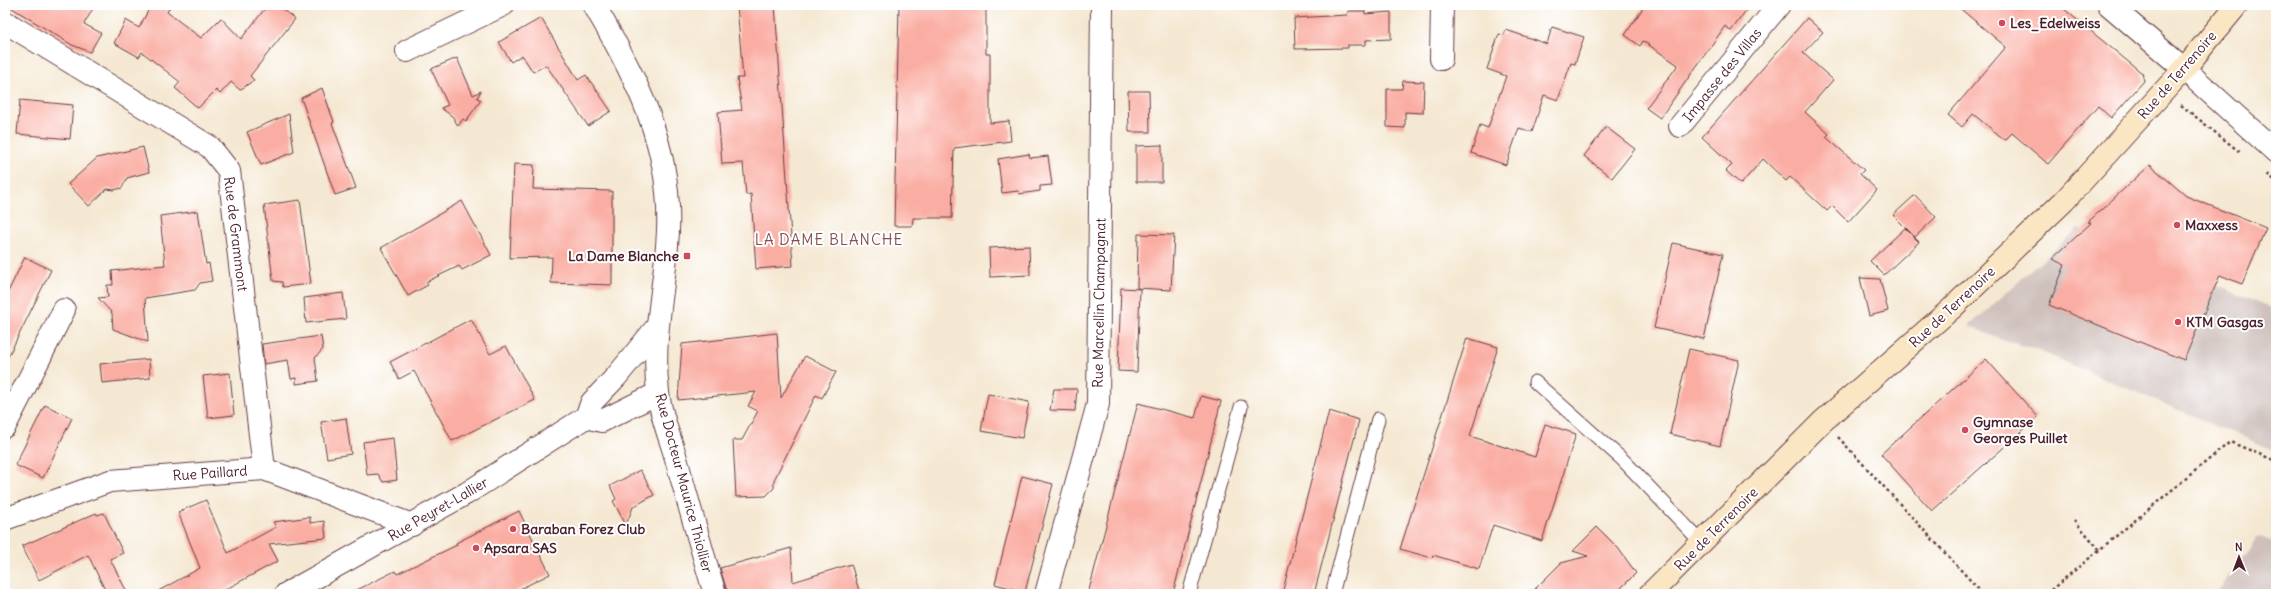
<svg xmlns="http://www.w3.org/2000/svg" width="2281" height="599" viewBox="0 0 2281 599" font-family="Delius,sans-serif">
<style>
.industrial{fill:#cfc0bb}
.building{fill:#faada3}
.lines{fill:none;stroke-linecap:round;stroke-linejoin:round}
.lane-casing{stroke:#643d44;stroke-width:15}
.street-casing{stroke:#643d44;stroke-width:24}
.secondary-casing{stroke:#643d44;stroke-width:24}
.path{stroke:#643d44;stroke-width:2.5;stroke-dasharray:3 3;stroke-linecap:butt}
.lane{stroke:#fff;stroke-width:13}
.street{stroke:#fff;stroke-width:22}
.secondary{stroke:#fbe6c4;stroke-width:22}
.poi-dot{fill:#d1495b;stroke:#fff;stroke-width:1.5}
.labels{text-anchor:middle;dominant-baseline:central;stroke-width:4;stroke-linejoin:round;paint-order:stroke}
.poi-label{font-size:14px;font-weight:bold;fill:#4a1f2b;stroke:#fff;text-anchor:start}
.street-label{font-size:14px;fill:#4a1f2b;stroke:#fff}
.neighbourhood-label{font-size:15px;letter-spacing:1px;fill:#885155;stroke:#fff}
</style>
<rect width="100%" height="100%" fill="#fff"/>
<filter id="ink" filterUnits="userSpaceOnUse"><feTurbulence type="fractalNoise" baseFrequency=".025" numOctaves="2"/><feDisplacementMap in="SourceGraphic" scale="8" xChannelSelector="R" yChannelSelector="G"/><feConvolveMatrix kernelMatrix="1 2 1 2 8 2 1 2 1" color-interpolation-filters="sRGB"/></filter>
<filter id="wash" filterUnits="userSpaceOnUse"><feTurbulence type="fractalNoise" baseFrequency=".012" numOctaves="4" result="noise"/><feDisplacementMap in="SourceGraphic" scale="16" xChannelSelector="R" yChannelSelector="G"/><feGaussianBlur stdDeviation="0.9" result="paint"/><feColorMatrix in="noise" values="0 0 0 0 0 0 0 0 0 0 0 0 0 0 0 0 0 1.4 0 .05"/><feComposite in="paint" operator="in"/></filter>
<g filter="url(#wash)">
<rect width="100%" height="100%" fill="#f5e8d2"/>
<g class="industrial">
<path d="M 2078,229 L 2276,310 L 2276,451 L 2032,348 L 2002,340 L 1969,326 Z"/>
<path d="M 2258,537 L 2276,542 L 2276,594 L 2216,594 Z"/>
</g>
<g id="blocks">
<g class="building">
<path d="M 7,5 L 95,5 L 84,24 L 101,33 L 90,52 L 72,45 Z"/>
<path d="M 151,5 L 171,5 L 167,12 L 201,38 L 221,18 L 241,39 L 268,5 L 277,5 L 295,19 L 250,76 L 254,80 L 240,90 L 231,82 L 220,94 L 216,90 L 198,108 L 175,88 L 180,82 L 142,52 L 139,57 L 114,43 L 126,20 L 139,28 Z"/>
<path d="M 737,5 L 775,5 L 793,266 L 756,269 L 751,194 L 746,195 L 743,163 L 722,164 L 718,112 L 742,110 L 737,78 L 743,78 Z"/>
<path d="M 899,5 L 986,5 L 986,54 L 990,54 L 990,123 L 1009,121 L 1011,141 L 954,148 L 952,218 L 913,218 L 912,226 L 894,226 Z"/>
<path d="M 1645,5 L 1750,5 L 1731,31 L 1725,26 L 1660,118 L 1646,108 L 1678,65 L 1643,41 L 1640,46 L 1625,35 Z"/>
<path d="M 1956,5 L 2059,5 L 2142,73 L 2144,81 L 2111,118 L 2098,106 L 2048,164 L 2012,133 L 2005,140 L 1973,114 L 1962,127 L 1948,115 L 2006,47 Z"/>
<path d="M 1348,11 L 1365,11 L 1365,14 L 1391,12 L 1391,39 L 1366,40 L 1366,45 L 1348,45 L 1348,48 L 1295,49 L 1294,18 L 1347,15 Z"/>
<path d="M 541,18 L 578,80 L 586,75 L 611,111 L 588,126 L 546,65 L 533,72 L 522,55 L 511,62 L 499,42 Z"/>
<path d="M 1807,18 L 1823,32 L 1803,53 L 1833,80 L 1805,112 L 1829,134 L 1826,137 L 1864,170 L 1860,174 L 1877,190 L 1848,222 L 1832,206 L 1827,211 L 1790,177 L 1786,181 L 1763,159 L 1741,184 L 1726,171 L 1732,165 L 1702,137 Z"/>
<path d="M 1552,27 L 1584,37 L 1575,64 L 1571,63 L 1558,100 L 1544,95 L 1532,132 L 1519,128 L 1506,165 L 1471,153 L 1480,125 L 1488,128 L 1506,76 L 1487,69 L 1499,34 L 1504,35 L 1506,30 L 1547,44 Z"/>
<path d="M 457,58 L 473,95 L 481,91 L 477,98 L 481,100 L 466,121 L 463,119 L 458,126 L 453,117 L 441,108 L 448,105 L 431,69 Z"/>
<path d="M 1403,81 L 1424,82 L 1423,113 L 1405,112 L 1405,128 L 1387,127 L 1387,89 L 1402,89 Z"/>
<path d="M 322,88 L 334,122 L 332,123 L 356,188 L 335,195 L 301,98 Z"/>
<path d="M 1128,91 L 1149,91 L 1150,132 L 1129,132 Z"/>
<path d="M 20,100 L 73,105 L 70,139 L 17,134 Z"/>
<path d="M 289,114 L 294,152 L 261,165 L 247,132 Z"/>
<path d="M 1606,127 L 1635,149 L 1612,178 L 1584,156 Z"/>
<path d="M 1162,145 L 1162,182 L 1136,182 L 1136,146 Z"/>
<path d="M 143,147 L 149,172 L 127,178 L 122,188 L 114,190 L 107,189 L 89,206 L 68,184 L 97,158 Z"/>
<path d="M 1029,154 L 1030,158 L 1048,156 L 1052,185 L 1040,186 L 1040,191 L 1019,194 L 1018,191 L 1002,193 L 998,159 Z"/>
<path d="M 514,164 L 534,165 L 533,189 L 612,191 L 612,285 L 551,283 L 552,257 L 510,258 Z"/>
<path d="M 2150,165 L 2186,196 L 2266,228 L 2242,284 L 2220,275 L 2184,360 L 2049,305 L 2065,265 L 2052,259 L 2091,223 L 2088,222 Z"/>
<path d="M 1915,195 L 1936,217 L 1915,237 L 1893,215 Z"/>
<path d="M 300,200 L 311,284 L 283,287 L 282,282 L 273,281 L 264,205 Z"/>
<path d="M 462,201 L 491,255 L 462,270 L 459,266 L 426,282 L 428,285 L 408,296 L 381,248 Z"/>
<path d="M 198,211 L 206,264 L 209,263 L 212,281 L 200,283 L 195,290 L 145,298 L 148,342 L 113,329 L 112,313 L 98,298 L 108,297 L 107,285 L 113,285 L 112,271 L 165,265 L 160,216 Z"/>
<path d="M 1905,228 L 1919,242 L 1884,275 L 1870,261 Z"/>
<path d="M 1138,234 L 1174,235 L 1171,290 L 1137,288 Z"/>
<path d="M 1673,243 L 1723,254 L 1704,339 L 1654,328 Z"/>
<path d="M 1029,246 L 1030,275 L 990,277 L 989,248 Z"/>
<path d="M 25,257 L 51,270 L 5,363 L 5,298 Z"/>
<path d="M 1860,278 L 1880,279 L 1888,311 L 1869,316 Z"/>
<path d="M 1121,288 L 1140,289 L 1137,372 L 1118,371 Z"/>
<path d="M 343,293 L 346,319 L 306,323 L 304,298 Z"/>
<path d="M 471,319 L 490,354 L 506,346 L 535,400 L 452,441 L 414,371 L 399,379 L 390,362 Z"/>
<path d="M 777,333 L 781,398 L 805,356 L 836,372 L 822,398 L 816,395 L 774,480 L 774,488 L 766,496 L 736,497 L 733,440 L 742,440 L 758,411 L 748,406 L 756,392 L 678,400 L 682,344 Z"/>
<path d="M 321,336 L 323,349 L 315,358 L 318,381 L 296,384 L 296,378 L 291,379 L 288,360 L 264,364 L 262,344 Z"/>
<path d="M 1467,338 L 1498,347 L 1470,436 L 1535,457 L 1545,424 L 1576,434 L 1542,541 L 1493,525 L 1479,569 L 1433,555 L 1432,558 L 1400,549 Z"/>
<path d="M 1689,349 L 1739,360 L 1720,446 L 1670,434 Z"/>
<path d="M 149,359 L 150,378 L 102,383 L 100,364 Z"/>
<path d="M 1986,359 L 2038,417 L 1932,511 L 1881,454 Z"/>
<path d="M 230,373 L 234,415 L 208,418 L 203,376 Z"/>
<path d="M 1054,389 L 1077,389 L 1075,411 L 1050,410 Z"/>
<path d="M 988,394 L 1029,402 L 1022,438 L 981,431 Z"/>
<path d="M 1201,396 L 1221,401 L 1173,594 L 1088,594 L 1138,403 L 1195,418 Z"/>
<path d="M 45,405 L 72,418 L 43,478 L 15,465 Z"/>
<path d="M 1329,411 L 1359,420 L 1314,594 L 1282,594 Z"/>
<path d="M 346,418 L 351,454 L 327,458 L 321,422 Z"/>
<path d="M 393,438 L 397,480 L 383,482 L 378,474 L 367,475 L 363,442 Z"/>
<path d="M 640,470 L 654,495 L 633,507 L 626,525 L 613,501 L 616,499 L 610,486 Z"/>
<path d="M 1022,476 L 1053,484 L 1025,592 L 995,584 Z"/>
<path d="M 206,500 L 228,553 L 276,527 L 273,522 L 310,517 L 310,523 L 324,521 L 326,538 L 269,544 L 278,561 L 217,594 L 153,594 L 200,568 L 178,512 Z"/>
<path d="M 519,511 L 550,574 L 510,594 L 349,594 L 395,571 L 397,574 L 457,545 L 456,543 Z"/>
<path d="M 96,513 L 97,515 L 104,513 L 123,553 L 110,559 L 128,594 L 107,594 L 88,555 L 39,580 L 22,546 Z"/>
<path d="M 1597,527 L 1618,548 L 1636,573 L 1615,594 L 1530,594 L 1561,563 L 1588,556 L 1573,551 Z"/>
<path d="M 791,548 L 793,582 L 851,564 L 860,594 L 728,594 L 720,568 Z"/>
</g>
</g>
</g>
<g filter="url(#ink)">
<use href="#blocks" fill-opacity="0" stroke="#643d44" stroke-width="1"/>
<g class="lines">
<g class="lane-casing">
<g id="lane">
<path d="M 1535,382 L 1623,460 L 1702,543"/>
<path d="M 1189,594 L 1241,407"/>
<path d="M 1332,594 L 1378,419"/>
</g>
</g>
<g class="street-casing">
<g id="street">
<path d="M 594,5 C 635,75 672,146 668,230 C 666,284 651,337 658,392 C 660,413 669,435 675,455 C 688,501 701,548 715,594"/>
<path d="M 2109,5 L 2184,69 L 2276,152"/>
<path d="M 5,22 L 210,147 L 229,171 L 264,469"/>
<path d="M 407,51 L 503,5"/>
<path d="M 1441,59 L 1442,5"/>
<path d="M 1680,126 L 1779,5"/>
<path d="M 586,417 L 602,421 L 658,393"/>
<path d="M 5,426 L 64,310"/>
<path d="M 5,519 L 110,481 L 264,469 L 412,525"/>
<path d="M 286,594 L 467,493 L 586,417 L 592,402 L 616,377 L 656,328"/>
<path d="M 1046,594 L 1098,404 L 1102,5"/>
</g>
</g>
<g class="secondary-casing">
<path id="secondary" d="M 1650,594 L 1823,421 L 1951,309 L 2064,201 L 2184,69 L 2237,5"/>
</g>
<g class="path">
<path d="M 2181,105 L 2241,153"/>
<path d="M 2267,174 L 2276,181"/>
<path d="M 1838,437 L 1983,594"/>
<path d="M 2074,520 L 2099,549"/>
<path d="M 2046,594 L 2230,442 L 2276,461"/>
</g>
<use href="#lane" class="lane"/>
<use href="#street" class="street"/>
<use href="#secondary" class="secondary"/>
</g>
</g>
<g class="poi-dot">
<circle cx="2002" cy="23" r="4"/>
<circle cx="2177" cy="225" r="4"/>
<rect x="683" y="252" width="8" height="8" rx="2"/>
<circle cx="2178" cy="322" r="4"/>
<circle cx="1965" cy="430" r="4"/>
<circle cx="513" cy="529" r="4"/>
<circle cx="476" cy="548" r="4"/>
</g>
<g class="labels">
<g class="poi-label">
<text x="2010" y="23">Les_Edelweiss</text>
<text x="2185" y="225">Maxxess</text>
<text x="679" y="256" text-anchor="end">La Dame Blanche</text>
<text x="2186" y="322">KTM Gasgas</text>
<text x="1973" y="422">Gymnase<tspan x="1973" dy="16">Georges Puillet</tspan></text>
<text x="521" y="529">Baraban Forez Club</text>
<text x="484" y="548">Apsara SAS</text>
</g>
<g class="street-label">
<text transform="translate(1722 75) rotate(-51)">Impasse des Villas</text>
<text transform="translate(2177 75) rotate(-49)">Rue de Terrenoire</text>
<text transform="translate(236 234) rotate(83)">Rue de Grammont</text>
<text transform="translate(1099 303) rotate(-89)">Rue Marcellin Champagnat</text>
<text transform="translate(1952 307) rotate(-43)">Rue de Terrenoire</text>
<text transform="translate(210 473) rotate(-4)">Rue Paillard</text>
<text transform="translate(684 483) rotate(75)">Rue Docteur Maurice Thiollier</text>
<text transform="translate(438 509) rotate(-30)">Rue Peyret-Lallier</text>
<text transform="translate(1716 529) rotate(-45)">Rue de Terrenoire</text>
</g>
<g class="neighbourhood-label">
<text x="829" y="239">LA DAME BLANCHE</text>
</g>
</g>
<rect width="2281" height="599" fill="none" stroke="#fff" stroke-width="20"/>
<g transform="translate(2239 557) rotate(359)" stroke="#ffffff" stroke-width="3" paint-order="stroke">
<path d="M0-3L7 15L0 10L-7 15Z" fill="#4a1f2b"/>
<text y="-6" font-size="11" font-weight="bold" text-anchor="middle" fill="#4a1f2b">N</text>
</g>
</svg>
